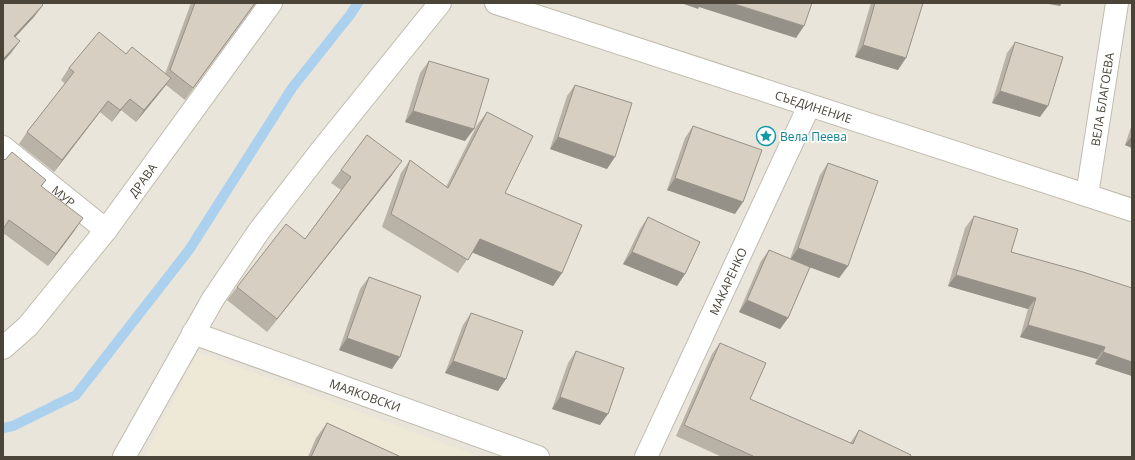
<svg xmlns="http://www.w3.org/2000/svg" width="1135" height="460" viewBox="0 0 1135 460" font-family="'Open Sans',sans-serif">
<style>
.residential{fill:#e9e5da}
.education{fill:#eee8d7}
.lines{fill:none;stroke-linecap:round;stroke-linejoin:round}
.stream{stroke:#acd1ef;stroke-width:10}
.minor-casing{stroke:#c1bbae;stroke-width:24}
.minor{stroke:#fff;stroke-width:22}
.wall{fill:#b9b2a7}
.shaded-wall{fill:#969188}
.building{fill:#d7cfc2;stroke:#969188}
.labels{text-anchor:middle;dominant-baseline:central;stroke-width:3.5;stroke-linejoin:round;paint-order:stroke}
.street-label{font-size:12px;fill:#4a4439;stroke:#fff}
.culture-label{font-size:12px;fill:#0d838f;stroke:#fff;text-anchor:start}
</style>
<rect width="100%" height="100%" fill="#f5f3ec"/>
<rect class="residential" x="3" y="3" width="1129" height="454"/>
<path class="education" d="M 198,352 L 481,457 L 144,457 Z"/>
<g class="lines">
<path class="stream" d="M 3,428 L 13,426 L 76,395 L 189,250 L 292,88 L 350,15 L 358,3"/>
<g class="minor-casing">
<g id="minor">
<path id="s1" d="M 496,3 L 1132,210"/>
<path id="s2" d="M 3,147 L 106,230"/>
<path id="s3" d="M 1087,195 L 1117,3"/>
<path id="s4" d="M 193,333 L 538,457"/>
<path id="s5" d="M 3,348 L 28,326 L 106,230 L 271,3"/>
<path d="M 124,457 L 213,299 L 259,231 L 320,152 L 440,3"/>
<path id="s6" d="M 646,457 L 809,106"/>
</g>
</g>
<use href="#minor" class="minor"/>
</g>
<g class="wall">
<path d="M 191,3 L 256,3 L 185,100 L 166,85 L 136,122 L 121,110 L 112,122 L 100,112 L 54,172 L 19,144 L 27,132 L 65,84 L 61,80 L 69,68 L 126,54 L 165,74 Z"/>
<path d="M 871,3 L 923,3 L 898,70 L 855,57 Z"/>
<path d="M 1015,42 L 1040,117 L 992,103 L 1007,53 Z"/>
<path d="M 429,61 L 465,141 L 405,122 L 420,73 Z"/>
<path d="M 575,85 L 607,169 L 550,149 L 567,96 Z"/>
<path d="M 487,112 L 505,193 L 562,273 L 553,286 L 472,252 L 458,273 L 382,227 L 401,173 L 410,160 L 446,187 L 477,125 Z"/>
<path d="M 1132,124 L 1132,148 L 1125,145 Z"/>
<path d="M 693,126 L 735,214 L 667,190 L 685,138 Z"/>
<path d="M 3,158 L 5,160 L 46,180 L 42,186 L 75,230 L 48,266 L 3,233 Z"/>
<path d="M 828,163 L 848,266 L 839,278 L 810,267 L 788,318 L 780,329 L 739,312 L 761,261 L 769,250 L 790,259 L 820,175 Z"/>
<path d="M 341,170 L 392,175 L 267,332 L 227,300 L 237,287 L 305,239 L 341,190 L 331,183 Z"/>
<path d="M 974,216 L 1011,252 L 1132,288 L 1132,376 L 1095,364 L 1097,359 L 1020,337 L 1028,309 L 948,286 L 965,228 Z"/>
<path d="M 648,217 L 685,274 L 677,286 L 623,264 L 640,229 Z"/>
<path d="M 369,277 L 392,369 L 339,350 L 360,289 Z"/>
<path d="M 471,313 L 498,391 L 445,373 L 463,325 Z"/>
<path d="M 720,343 L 750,399 L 850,443 L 859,430 L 910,457 L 722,457 L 676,436 L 712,354 Z"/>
<path d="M 576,351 L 600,425 L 552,409 L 568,363 Z"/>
<path d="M 327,423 L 401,457 L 308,457 L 316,438 Z"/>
</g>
<g class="shaded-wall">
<path d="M 681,3 L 731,3 L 804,26 L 796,38 L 699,7 L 698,9 Z"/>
<path d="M 1043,3 L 1062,3 L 1060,6 Z"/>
<path d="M 43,5 L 34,17 L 6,47 L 14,36 Z"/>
<path d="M 20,41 L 11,53 L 3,62 L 3,59 Z"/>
<path d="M 863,45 L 906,58 L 898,70 L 855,57 Z"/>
<path d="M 171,78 L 162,90 L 136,122 L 144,110 Z"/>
<path d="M 1000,91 L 1048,106 L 1040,117 L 992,103 Z"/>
<path d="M 130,99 L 121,110 L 112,122 L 120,110 Z"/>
<path d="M 108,101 L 100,112 L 54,172 L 62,160 Z"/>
<path d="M 413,111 L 474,129 L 465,141 L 405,122 Z"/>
<path d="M 1132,136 L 1132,148 L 1125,145 Z"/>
<path d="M 558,137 L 615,157 L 607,169 L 550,149 Z"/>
<path d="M 402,161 L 392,175 L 267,332 L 277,319 Z"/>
<path d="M 675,178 L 743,202 L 735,214 L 667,190 Z"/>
<path d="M 83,218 L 75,230 L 48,266 L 56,254 Z"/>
<path d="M 480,239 L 562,273 L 553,286 L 471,252 Z"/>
<path d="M 798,248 L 848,266 L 839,278 L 790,260 Z"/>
<path d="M 632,252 L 685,274 L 677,286 L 623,264 Z"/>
<path d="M 956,275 L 1036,298 L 1028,309 L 948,286 Z"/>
<path d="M 747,300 L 788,318 L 780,329 L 739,312 Z"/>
<path d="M 1028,325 L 1105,347 L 1097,359 L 1020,337 Z"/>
<path d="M 347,338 L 400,357 L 392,369 L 339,350 Z"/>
<path d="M 1103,352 L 1132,362 L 1132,376 L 1095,364 Z"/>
<path d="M 453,361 L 506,379 L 498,391 L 445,373 Z"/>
<path d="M 560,397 L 608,414 L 600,425 L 552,409 Z"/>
</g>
<g class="building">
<path d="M 3,3 L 41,3 L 43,5 L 14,36 L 20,41 L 3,59 Z"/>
<path d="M 195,3 L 255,3 L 193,88 L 170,70 Z"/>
<path d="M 731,3 L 812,3 L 804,26 Z"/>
<path d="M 875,3 L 923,3 L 906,58 L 863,45 Z"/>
<path d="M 99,32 L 126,54 L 132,47 L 171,78 L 144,110 L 130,99 L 120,110 L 108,101 L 62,160 L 27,132 L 74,72 L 69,68 Z"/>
<path d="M 1015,42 L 1063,57 L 1048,106 L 1000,91 Z"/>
<path d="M 429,61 L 489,79 L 474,129 L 413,111 Z"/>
<path d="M 575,85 L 632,103 L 615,157 L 558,137 Z"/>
<path d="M 487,112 L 533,136 L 505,193 L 582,225 L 562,273 L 480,239 L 468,260 L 391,214 L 410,160 L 448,188 Z"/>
<path d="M 693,126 L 762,150 L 743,202 L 675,178 Z"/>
<path d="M 367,135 L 402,161 L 277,319 L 237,287 L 286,224 L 305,239 L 351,177 L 341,170 Z"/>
<path d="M 12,152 L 46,180 L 41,186 L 83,218 L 56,254 L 9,220 L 3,229 L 3,158 L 5,160 Z"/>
<path d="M 828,163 L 878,181 L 848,266 L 798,248 Z"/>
<path d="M 974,216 L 1018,229 L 1011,252 L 1083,272 L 1132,288 L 1132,362 L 1103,352 L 1105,347 L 1028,325 L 1036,298 L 956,275 Z"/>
<path d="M 648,217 L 700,242 L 685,274 L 632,252 Z"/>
<path d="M 769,250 L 810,267 L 788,318 L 747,300 Z"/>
<path d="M 369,277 L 421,296 L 400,357 L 347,338 Z"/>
<path d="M 471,313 L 523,331 L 506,379 L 453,361 Z"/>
<path d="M 720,343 L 766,363 L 750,399 L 853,444 L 859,430 L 911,455 L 910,457 L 753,457 L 753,456 L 684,425 Z"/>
<path d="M 576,351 L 624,368 L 608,414 L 560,397 Z"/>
<path d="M 327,423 L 401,457 L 311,457 Z"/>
</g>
<defs>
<g id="sight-ring" transform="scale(1)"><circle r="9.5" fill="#fff" stroke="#0f9aa8" stroke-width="1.5"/><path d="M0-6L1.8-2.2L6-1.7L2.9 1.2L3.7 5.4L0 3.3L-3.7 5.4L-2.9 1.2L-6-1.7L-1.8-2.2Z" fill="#0f9aa8"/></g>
</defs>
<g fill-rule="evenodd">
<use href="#sight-ring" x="766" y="136"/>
</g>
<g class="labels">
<g class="street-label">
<text stroke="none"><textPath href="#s3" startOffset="97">ВЕЛА БЛАГОЕВА</textPath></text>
<text stroke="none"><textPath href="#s1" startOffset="334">СЪЕДИНЕНИЕ</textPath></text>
<text stroke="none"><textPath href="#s5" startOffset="219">ДРАВА</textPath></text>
<text stroke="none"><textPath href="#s2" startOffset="78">МУР</textPath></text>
<text stroke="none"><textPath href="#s6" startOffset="194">МАКАРЕНКО</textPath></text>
<text stroke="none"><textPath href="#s4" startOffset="183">МАЯКОВСКИ</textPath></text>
</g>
<g class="culture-label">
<text x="780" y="136">Вела Пеева</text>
</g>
</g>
<rect width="1135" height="460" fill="none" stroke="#4a4439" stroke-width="8"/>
</svg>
